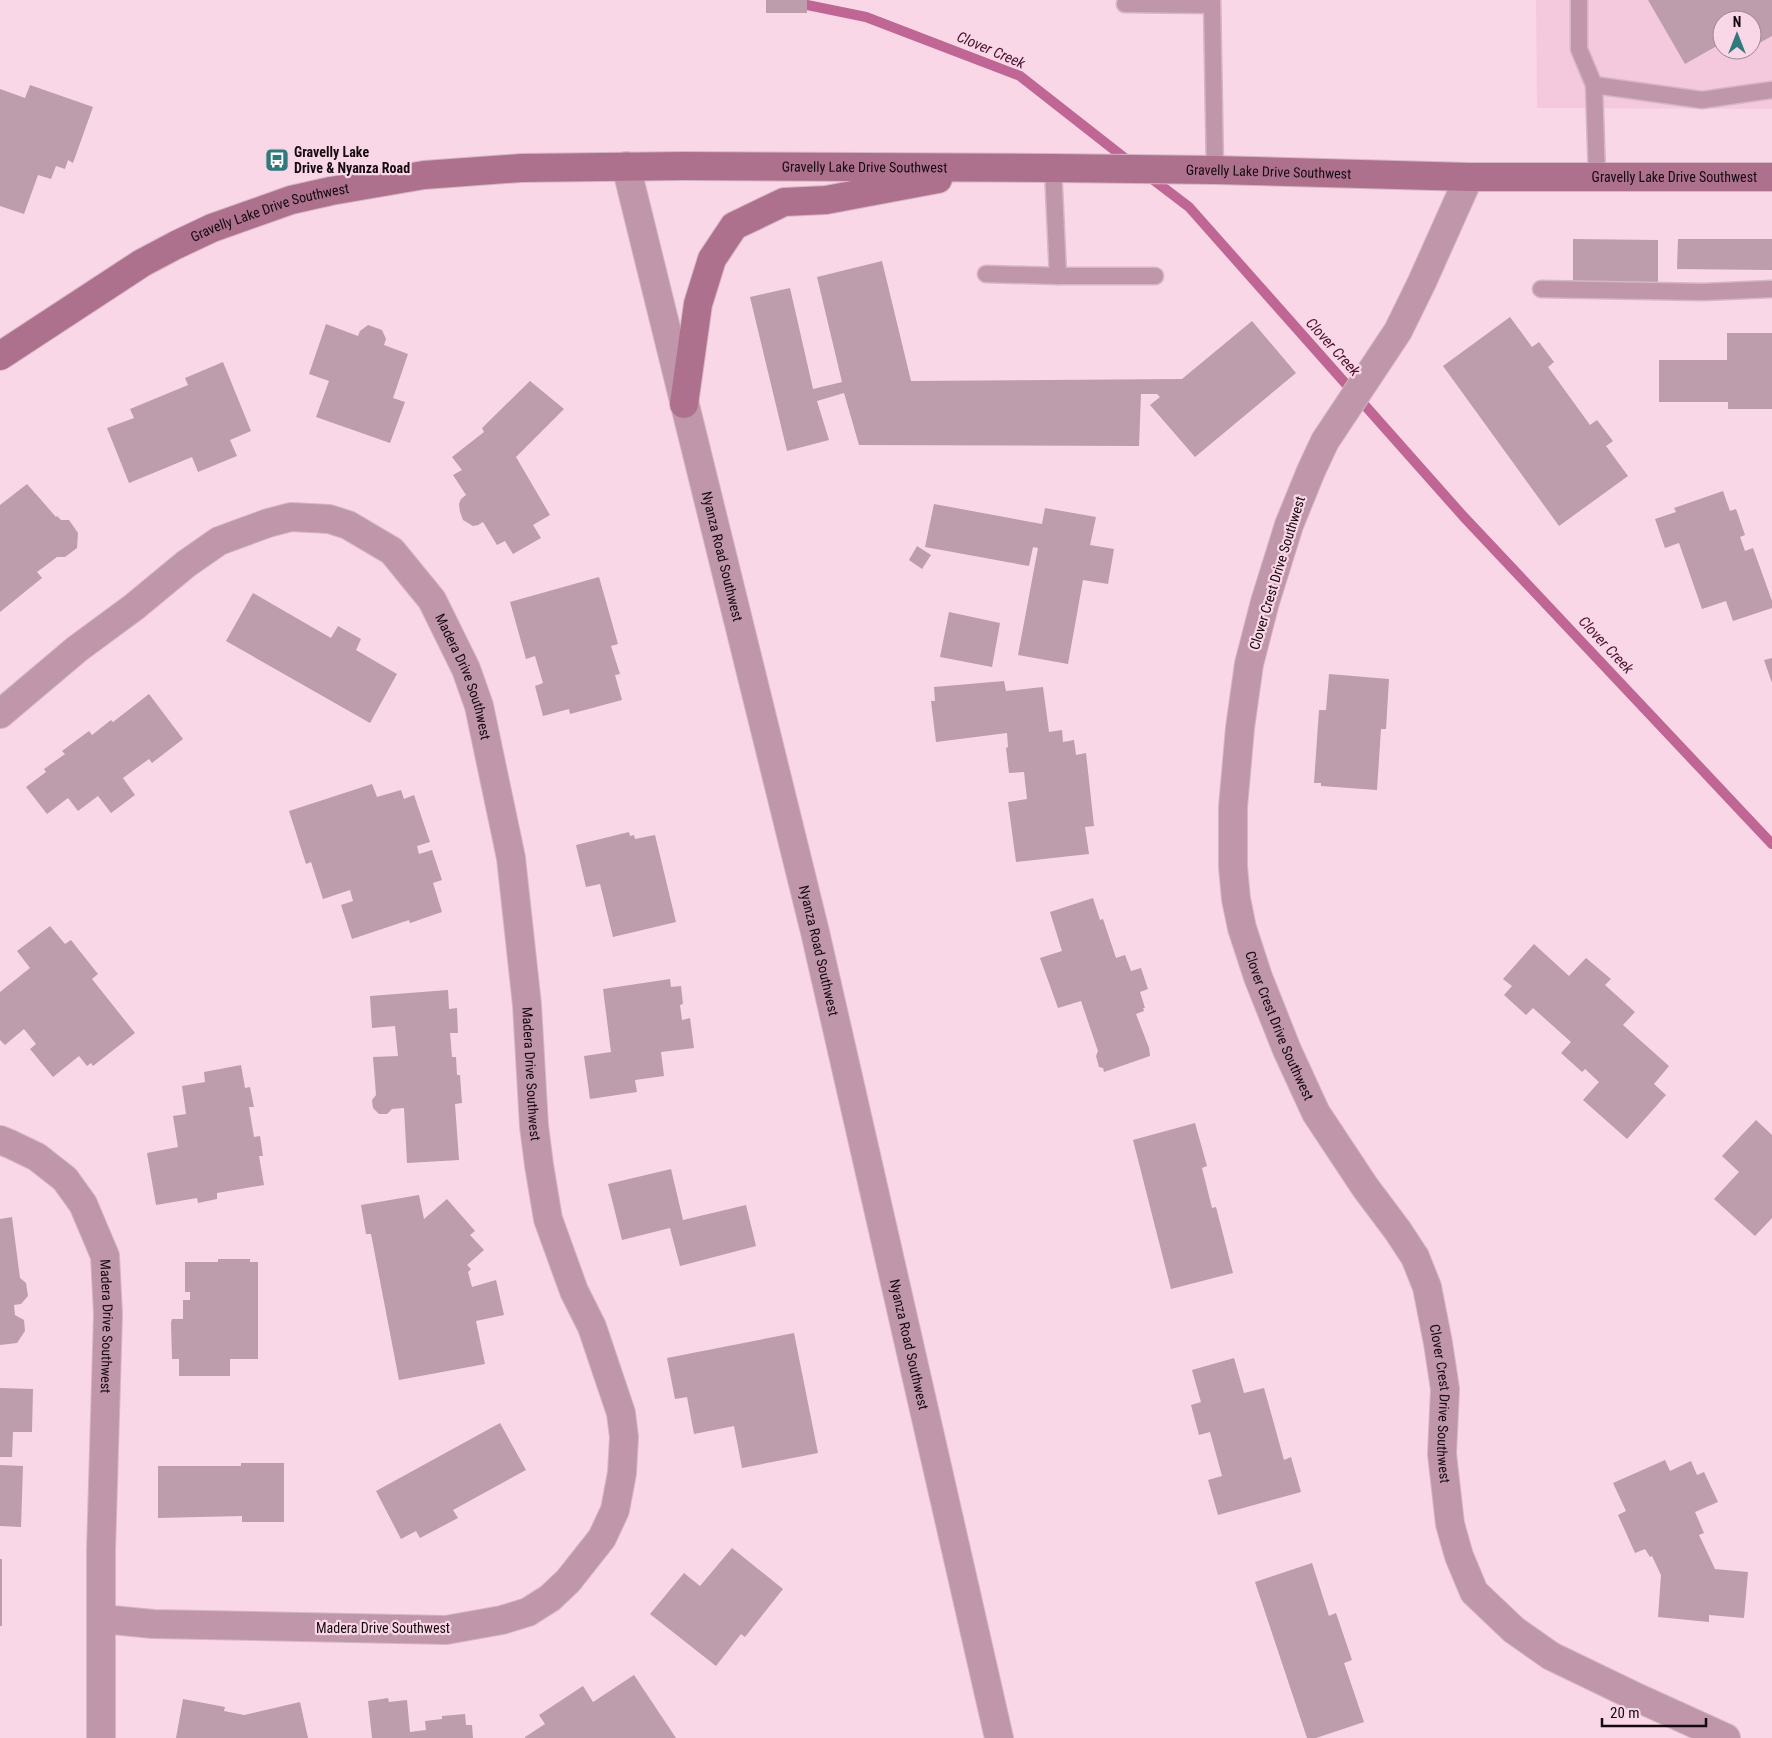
<svg xmlns="http://www.w3.org/2000/svg" width="1772" height="1738" viewBox="0 0 1772 1738" font-family="'Roboto Condensed',sans-serif">
<style>
.built{fill:#f4c9dd;fill-rule:evenodd}
.lines{fill:none;stroke-linecap:round;stroke-linejoin:round}
.stream{stroke:#bf6694;stroke-width:10}
.building{fill:#bd9cab}
.service-casing{stroke:#d5b6c4;stroke-width:19}
.minor-casing{stroke:#d5b6c4;stroke-width:30}
.tertiary-casing{stroke:#d5b6c4;stroke-width:30}
.secondary-casing{stroke:#d5b6c4;stroke-width:30}
.service{stroke:#c096aa;stroke-width:16}
.minor{stroke:#c096aa;stroke-width:28}
.tertiary{stroke:#c096aa;stroke-width:28}
.secondary{stroke:#ad718e;stroke-width:28}
.labels{text-anchor:middle;dominant-baseline:central;stroke-width:4.5;stroke-linejoin:round;paint-order:stroke}
.poi-label{font-size:14px;font-weight:bold;fill:#150a0f;stroke:#fad7e6;text-anchor:start}
.street-label{font-size:14px;fill:#150a0f;stroke:#fad7e6}
.water-label{font-size:15px;font-style:italic;fill:#4a1131;stroke:#fad7e6}
</style>
<rect width="100%" height="100%" fill="#fad7e6"/>
<path class="built" d="M 1536,0 L 1772,0 L 1772,109 L 1537,108 ZM 1722,20 L 1752,20 L 1752,50 L 1722,50 Z"/>
<g class="lines">
<g class="stream">
<path d="M 783,0 L 866,17 L 1020,76 L 1131,163"/>
<path d="M 1147,175 L 1189,207 L 1463,516 L 1772,844"/>
</g>
</g>
<g class="building">
<rect x="766" y="0" width="41" height="13"/>
<path d="M 1648,0 L 1772,0 L 1772,36 L 1752,47 L 1752,20 L 1722,20 L 1722,43 L 1685,64 Z"/>
<path d="M 30,85 L 93,107 L 73,163 L 68,160 L 65,169 L 56,166 L 51,179 L 38,175 L 24,214 L 0,206 L 0,89 L 25,98 Z"/>
<path d="M 1573,239 L 1658,240 L 1658,282 L 1573,282 Z"/>
<path d="M 1678,239 L 1772,239 L 1772,270 L 1677,269 Z"/>
<path d="M 882,261 L 911,381 L 1182,379 L 1252,321 L 1296,373 L 1195,457 L 1150,405 L 1160,397 L 1157,394 L 1141,394 L 1139,446 L 859,445 L 844,393 L 817,401 L 829,440 L 787,451 L 750,297 L 790,288 L 813,389 L 842,382 L 817,277 Z"/>
<path d="M 1510,317 L 1532,347 L 1539,342 L 1554,362 L 1548,367 L 1590,425 L 1597,420 L 1613,441 L 1606,446 L 1628,476 L 1559,526 L 1443,366 Z"/>
<path d="M 326,324 L 358,336 L 360,331 L 368,325 L 382,330 L 386,339 L 384,345 L 408,354 L 393,398 L 405,402 L 390,443 L 316,417 L 329,381 L 309,374 Z"/>
<path d="M 1727,333 L 1772,333 L 1772,409 L 1728,409 L 1728,402 L 1659,402 L 1659,360 L 1727,360 Z"/>
<path d="M 223,362 L 251,431 L 230,440 L 237,456 L 198,472 L 192,457 L 129,483 L 107,428 L 134,418 L 130,409 L 188,385 L 185,378 Z"/>
<path d="M 530,381 L 564,409 L 516,457 L 550,515 L 533,525 L 541,538 L 513,554 L 505,541 L 497,545 L 483,522 L 478,525 L 473,526 L 463,520 L 460,512 L 459,504 L 461,499 L 466,495 L 453,475 L 462,470 L 452,457 L 484,432 L 482,428 Z"/>
<path d="M 27,484 L 56,517 L 57,516 L 61,520 L 69,520 L 78,533 L 77,548 L 65,557 L 57,557 L 37,572 L 42,578 L 0,612 L 0,505 Z"/>
<path d="M 1723,491 L 1730,511 L 1736,509 L 1745,535 L 1740,537 L 1745,551 L 1753,548 L 1772,601 L 1772,608 L 1733,621 L 1726,601 L 1702,609 L 1679,543 L 1665,548 L 1655,519 L 1676,512 L 1674,508 Z"/>
<path d="M 934,504 L 1042,524 L 1045,508 L 1096,517 L 1090,545 L 1114,549 L 1108,584 L 1083,580 L 1068,664 L 1018,655 L 1038,548 L 1033,547 L 1029,566 L 925,547 Z"/>
<path d="M 917,546 L 931,555 L 922,569 L 909,560 Z"/>
<path d="M 599,577 L 618,644 L 611,646 L 620,674 L 615,675 L 622,700 L 570,714 L 569,709 L 543,716 L 535,686 L 543,683 L 535,656 L 526,659 L 510,602 Z"/>
<path d="M 253,593 L 331,638 L 338,626 L 361,639 L 356,650 L 397,674 L 370,723 L 226,641 Z"/>
<path d="M 949,612 L 1000,623 L 992,667 L 940,657 Z"/>
<path d="M 1772,658 L 1772,683 L 1764,660 Z"/>
<path d="M 1329,674 L 1389,679 L 1386,729 L 1381,729 L 1377,790 L 1321,786 L 1321,783 L 1314,783 L 1319,710 L 1326,710 Z"/>
<path d="M 1004,681 L 1006,691 L 1043,687 L 1049,732 L 1062,730 L 1063,742 L 1074,740 L 1076,755 L 1086,753 L 1094,826 L 1085,827 L 1089,854 L 1016,862 L 1008,802 L 1027,799 L 1024,772 L 1009,773 L 1006,748 L 1008,747 L 1007,733 L 936,742 L 931,701 L 935,701 L 934,687 Z"/>
<path d="M 149,694 L 183,739 L 152,763 L 149,759 L 123,778 L 135,795 L 111,813 L 98,796 L 78,811 L 68,798 L 47,814 L 26,787 L 46,772 L 44,769 L 65,754 L 62,751 L 89,731 L 92,735 L 111,720 L 113,722 Z"/>
<path d="M 372,784 L 377,797 L 401,790 L 404,799 L 414,795 L 430,842 L 417,846 L 419,854 L 432,850 L 442,880 L 433,883 L 442,912 L 410,923 L 409,920 L 352,939 L 341,905 L 353,901 L 350,890 L 323,899 L 311,862 L 306,864 L 289,811 Z"/>
<path d="M 629,832 L 630,836 L 634,835 L 635,839 L 655,835 L 676,922 L 613,937 L 600,884 L 586,887 L 576,845 Z"/>
<path d="M 1093,898 L 1100,920 L 1103,919 L 1116,958 L 1125,955 L 1131,971 L 1141,968 L 1148,989 L 1140,992 L 1145,1008 L 1143,1008 L 1144,1011 L 1136,1014 L 1149,1048 L 1150,1056 L 1104,1072 L 1103,1068 L 1099,1067 L 1096,1056 L 1098,1051 L 1081,1001 L 1058,1008 L 1040,958 L 1062,951 L 1050,912 Z"/>
<path d="M 50,926 L 65,944 L 71,940 L 98,974 L 92,979 L 135,1033 L 93,1066 L 91,1063 L 87,1066 L 79,1056 L 53,1077 L 30,1049 L 36,1044 L 24,1029 L 5,1045 L 0,1040 L 0,992 L 30,968 L 17,951 Z"/>
<path d="M 1534,944 L 1569,976 L 1586,958 L 1611,979 L 1605,985 L 1635,1012 L 1623,1025 L 1669,1066 L 1654,1084 L 1666,1095 L 1627,1139 L 1583,1100 L 1599,1082 L 1585,1069 L 1582,1072 L 1561,1053 L 1571,1042 L 1533,1008 L 1526,1015 L 1504,995 L 1512,986 L 1503,979 Z"/>
<path d="M 670,979 L 671,987 L 681,986 L 683,1004 L 680,1005 L 682,1020 L 690,1018 L 694,1048 L 661,1052 L 664,1076 L 635,1080 L 637,1092 L 590,1099 L 584,1056 L 611,1052 L 603,989 Z"/>
<path d="M 448,990 L 449,1009 L 457,1008 L 458,1033 L 450,1033 L 452,1057 L 456,1057 L 457,1075 L 460,1075 L 462,1103 L 455,1104 L 459,1160 L 407,1163 L 404,1108 L 392,1109 L 387,1114 L 379,1114 L 373,1108 L 372,1100 L 376,1095 L 373,1057 L 398,1056 L 395,1026 L 372,1028 L 370,996 Z"/>
<path d="M 241,1065 L 245,1088 L 250,1087 L 254,1107 L 249,1107 L 254,1137 L 260,1136 L 263,1156 L 259,1156 L 264,1185 L 217,1193 L 217,1199 L 198,1203 L 197,1198 L 156,1205 L 147,1153 L 178,1147 L 173,1116 L 186,1114 L 182,1086 L 205,1082 L 204,1072 Z"/>
<path d="M 1756,1120 L 1772,1135 L 1772,1218 L 1755,1236 L 1714,1199 L 1739,1172 L 1722,1156 Z"/>
<path d="M 1195,1123 L 1207,1166 L 1202,1168 L 1212,1208 L 1216,1207 L 1233,1273 L 1171,1289 L 1133,1140 Z"/>
<path d="M 671,1169 L 683,1220 L 746,1205 L 756,1246 L 680,1266 L 670,1228 L 622,1240 L 608,1184 Z"/>
<path d="M 419,1195 L 424,1219 L 447,1199 L 475,1231 L 470,1235 L 484,1250 L 467,1265 L 471,1269 L 468,1272 L 472,1287 L 496,1280 L 504,1315 L 476,1321 L 485,1364 L 399,1380 L 371,1234 L 366,1234 L 361,1205 Z"/>
<path d="M 12,1217 L 20,1278 L 26,1283 L 28,1296 L 21,1304 L 14,1305 L 15,1315 L 24,1320 L 25,1331 L 17,1343 L 0,1345 L 0,1219 Z"/>
<path d="M 218,1259 L 250,1259 L 250,1262 L 258,1262 L 258,1359 L 230,1359 L 230,1376 L 179,1376 L 179,1359 L 172,1359 L 171,1323 L 172,1319 L 183,1319 L 183,1300 L 190,1300 L 190,1292 L 185,1292 L 185,1262 L 218,1262 Z"/>
<path d="M 794,1333 L 818,1453 L 742,1468 L 734,1426 L 694,1434 L 687,1397 L 675,1399 L 667,1358 Z"/>
<path d="M 1234,1358 L 1244,1393 L 1264,1388 L 1284,1460 L 1291,1457 L 1301,1492 L 1218,1515 L 1208,1480 L 1222,1476 L 1210,1432 L 1199,1435 L 1191,1405 L 1201,1402 L 1192,1370 Z"/>
<path d="M 0,1388 L 33,1389 L 32,1432 L 13,1432 L 12,1457 L 0,1457 Z"/>
<path d="M 500,1423 L 526,1470 L 453,1510 L 458,1518 L 420,1538 L 416,1531 L 401,1539 L 376,1491 Z"/>
<path d="M 1665,1460 L 1670,1471 L 1691,1461 L 1697,1475 L 1704,1472 L 1718,1502 L 1695,1512 L 1704,1533 L 1699,1535 L 1715,1569 L 1748,1572 L 1744,1618 L 1709,1615 L 1709,1622 L 1658,1617 L 1661,1575 L 1652,1556 L 1650,1557 L 1645,1549 L 1635,1553 L 1618,1515 L 1626,1511 L 1613,1483 Z"/>
<path d="M 241,1463 L 284,1463 L 284,1522 L 242,1522 L 242,1516 L 158,1518 L 158,1466 L 241,1466 Z"/>
<path d="M 0,1465 L 23,1466 L 21,1527 L 0,1526 Z"/>
<path d="M 732,1548 L 783,1589 L 745,1637 L 741,1634 L 716,1666 L 650,1614 L 684,1573 L 700,1586 Z"/>
<rect x="0" y="1559" width="2" height="67"/>
<path d="M 1312,1563 L 1329,1616 L 1336,1613 L 1352,1660 L 1344,1663 L 1364,1722 L 1316,1738 L 1307,1738 L 1255,1582 Z"/>
<path d="M 634,1675 L 676,1738 L 525,1738 L 525,1737 L 545,1724 L 539,1715 L 583,1686 L 593,1702 Z"/>
<path d="M 388,1698 L 389,1702 L 407,1700 L 410,1732 L 426,1730 L 425,1721 L 442,1719 L 442,1716 L 465,1714 L 466,1725 L 472,1725 L 473,1738 L 372,1738 L 368,1701 Z"/>
<path d="M 183,1699 L 225,1707 L 224,1711 L 244,1715 L 300,1702 L 308,1738 L 176,1738 Z"/>
</g>
<g class="lines">
<g class="service-casing">
<g id="service">
<path d="M 1212,0 L 1215,170"/>
<path d="M 1579,0 L 1579,49 L 1594,85 L 1597,177"/>
<path d="M 1125,4 L 1212,5"/>
<path d="M 1594,85 L 1702,100 L 1772,90"/>
<path d="M 986,274 L 1058,276 L 1053,168"/>
<path d="M 1058,276 L 1155,276"/>
<path d="M 1541,289 L 1703,292 L 1772,289"/>
</g>
</g>
<g class="minor-casing">
<g id="minor">
<path id="s1" d="M 1469,177 L 1422,282 L 1398,331 L 1325,441 L 1311,471 L 1289,525 L 1265,602 L 1249,664 L 1240,728 L 1233,807 L 1233,867 L 1236,899 L 1242,928 L 1258,977 L 1287,1050 L 1316,1113 L 1365,1187 L 1398,1231 L 1415,1257 L 1427,1287 L 1438,1343 L 1445,1389 L 1442,1454 L 1450,1524 L 1459,1556 L 1474,1592 L 1514,1630 L 1551,1656 L 1636,1697 L 1726,1738"/>
<path id="s2" d="M 0,714 L 77,649 L 134,607 L 186,564 L 219,541 L 268,523 L 291,517 L 329,519 L 348,525 L 392,551 L 432,600 L 466,669 L 479,706 L 511,858 L 527,1005 L 534,1126 L 539,1165 L 548,1219 L 574,1291 L 592,1327 L 621,1413 L 624,1437 L 622,1473 L 615,1510 L 602,1538 L 568,1581 L 550,1598 L 528,1612 L 502,1620 L 446,1630 L 153,1624 L 102,1619"/>
<path id="s3" d="M 0,1140 L 10,1144 L 37,1157 L 65,1179 L 83,1204 L 105,1256 L 108,1314 L 101,1551 L 101,1738"/>
</g>
</g>
<g class="tertiary-casing">
<g id="tertiary">
<path id="s4" d="M 626,166 L 815,932 L 999,1738"/>
</g>
</g>
<g class="secondary-casing">
<g id="secondary">
<path id="s5" d="M 0,356 L 142,263 L 176,245 L 212,228 L 291,200 L 331,191 L 424,175 L 521,168 L 683,166 L 1053,168 L 1215,170 L 1469,177 L 1772,177"/>
<path d="M 684,404 L 698,304 L 712,259 L 734,226 L 784,202 L 826,200 L 938,179"/>
</g>
</g>
<use href="#service" class="service"/>
<use href="#minor" class="minor"/>
<use href="#tertiary" class="tertiary"/>
<use href="#secondary" class="secondary"/>
</g>
<defs>
<g id="bus-square" transform="scale(1.25)"><rect x="-9" y="-9" width="18" height="18" rx="4" fill="#30797c" stroke="#fad7e6"/><path d="M-5-6H5V4H4V6H2V4H-2V6H-4V4H-5ZM-3.5-4V0h7V-4ZM-3.5 1.2v1.5H-2V1.2ZM2 1.2v1.5H3.5V1.2Z" fill="#fff"/></g>
</defs>
<g fill-rule="evenodd">
<use href="#bus-square" x="277" y="160"/>
</g>
<g class="labels">
<g class="poi-label">
<text x="294" y="152">Gravelly Lake<tspan x="294" dy="16">Drive &amp; Nyanza Road</tspan></text>
</g>
<g class="street-label">
<text stroke="none"><textPath href="#s5" startOffset="908">Gravelly Lake Drive Southwest</textPath></text>
<text stroke="none"><textPath href="#s5" startOffset="1312">Gravelly Lake Drive Southwest</textPath></text>
<text stroke="none"><textPath href="#s5" startOffset="1718">Gravelly Lake Drive Southwest</textPath></text>
<text stroke="none"><textPath href="#s5" startOffset="308">Gravelly Lake Drive Southwest</textPath></text>
<text stroke="none"><textPath href="#s4" startOffset="402">Nyanza Road Southwest</textPath></text>
<text transform="translate(1277 573) rotate(-73)">Clover Crest Drive Southwest</text>
<text stroke="none"><textPath href="#s2" startOffset="611">Madera Drive Southwest</textPath></text>
<text stroke="none"><textPath href="#s4" startOffset="808">Nyanza Road Southwest</textPath></text>
<text stroke="none"><textPath href="#s1" startOffset="908">Clover Crest Drive Southwest</textPath></text>
<text stroke="none"><textPath href="#s2" startOffset="1016">Madera Drive Southwest</textPath></text>
<text stroke="none"><textPath href="#s3" startOffset="234">Madera Drive Southwest</textPath></text>
<text stroke="none"><textPath href="#s4" startOffset="1212">Nyanza Road Southwest</textPath></text>
<text stroke="none"><textPath href="#s1" startOffset="1328">Clover Crest Drive Southwest</textPath></text>
<text x="383" y="1628">Madera Drive Southwest</text>
</g>
<g class="water-label">
<text transform="translate(991 50) rotate(23)">Clover Creek</text>
<text transform="translate(1333 347) rotate(48)">Clover Creek</text>
<text transform="translate(1606 645) rotate(47)">Clover Creek</text>
</g>
</g>
<g transform="translate(1737 35)"><circle r="24" fill="#fad7e6" stroke="#9e8590"/>
<path d="M0-4L9 19L0 12L-9 19Z" fill="#30797c"/>
<text y="-8" font-size="14" font-weight="bold" text-anchor="middle" fill="#150a0f">N</text>
</g>
<path d="M1602 1718v8h104v-8" fill="none" stroke="#150a0f" stroke-width="2.5"/>
<text x="1610" y="1718" font-size="15" fill="#150a0f" stroke="#fad7e6" stroke-width="4" paint-order="stroke">20 m</text>
</svg>
